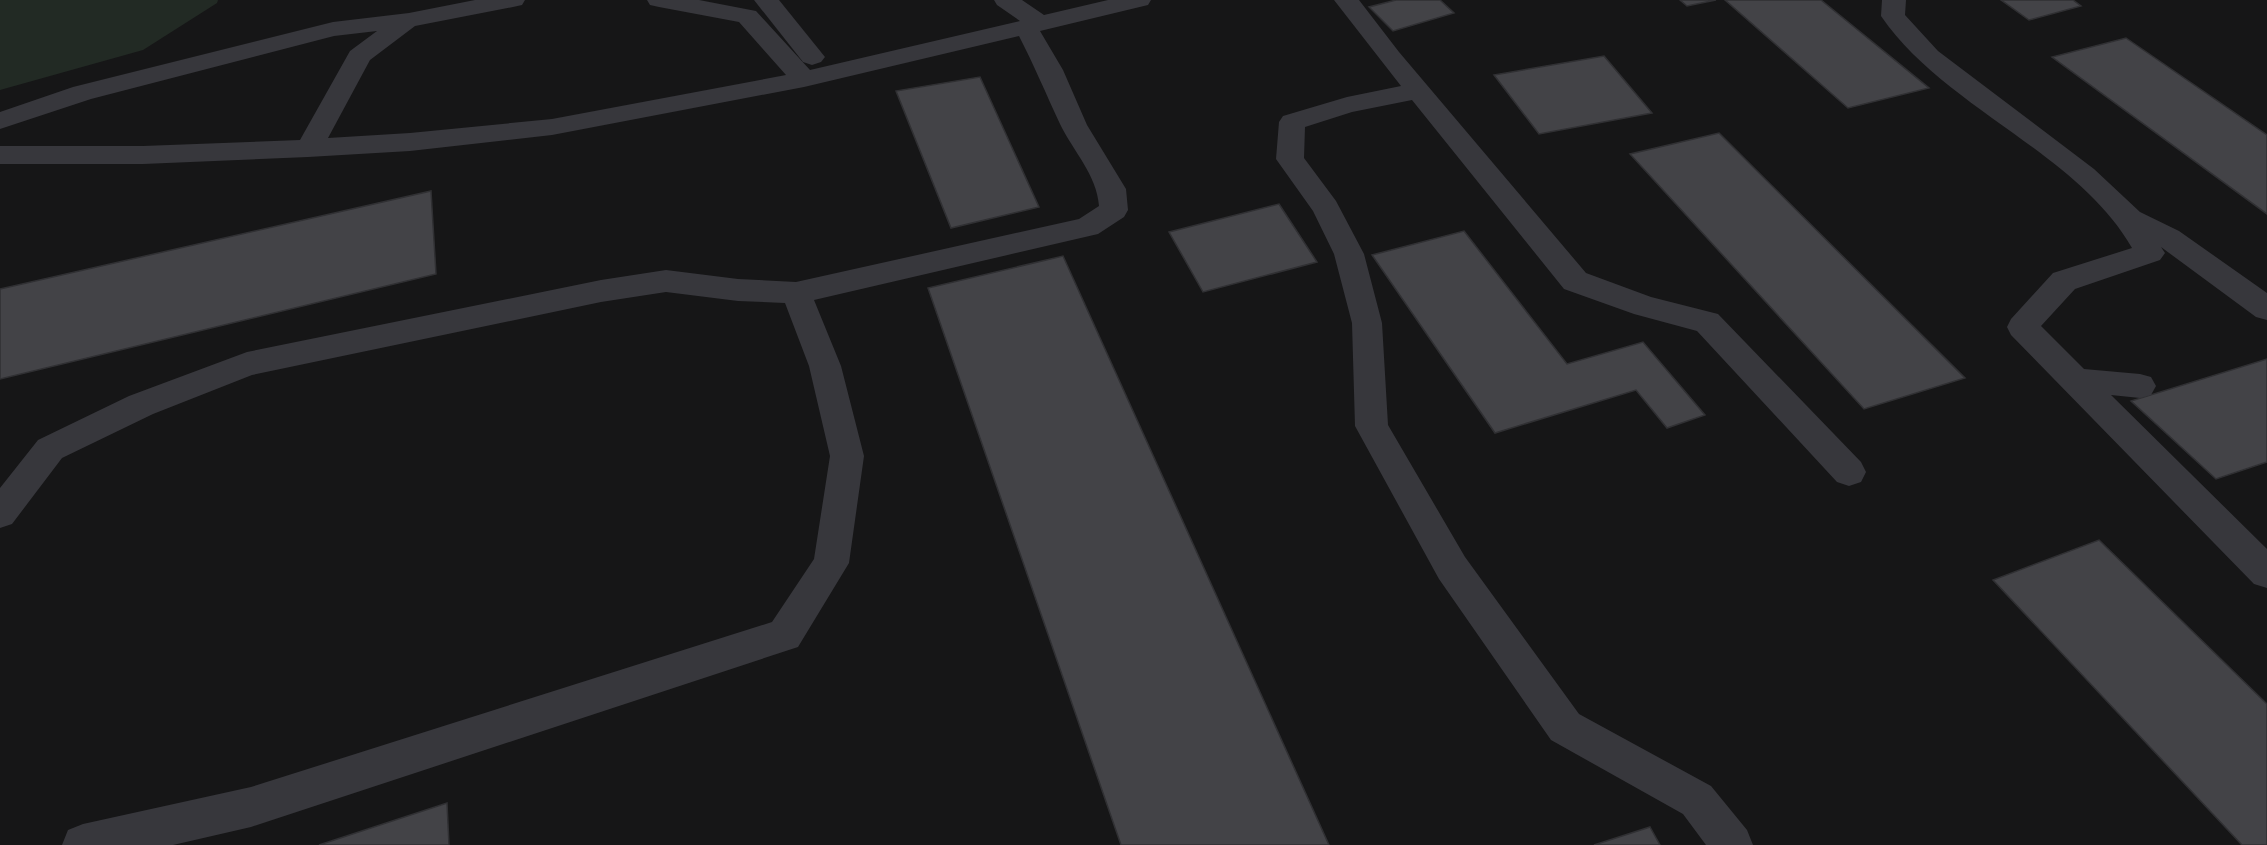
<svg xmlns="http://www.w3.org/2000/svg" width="2267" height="845" viewBox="0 0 2267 845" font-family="Commissioner,sans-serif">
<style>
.green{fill:#222a24}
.building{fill:#434347;stroke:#303033;stroke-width:1.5}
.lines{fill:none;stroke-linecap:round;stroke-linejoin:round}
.minor{fill:#37373c;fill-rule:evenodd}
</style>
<rect width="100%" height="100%" fill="#161617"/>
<path class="green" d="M 0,0 L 218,0 L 217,3 L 143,50 L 0,90 Z"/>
<g class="building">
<path d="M 1396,0 L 1440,0 L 1454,13 L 1393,31 L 1369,7 Z"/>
<path d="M 1680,0 L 1716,0 L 1687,6 Z"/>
<path d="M 1725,0 L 1821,0 L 1929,88 L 1848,108 Z"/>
<path d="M 2001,0 L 2073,0 L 2081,6 L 2029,20 Z"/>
<path d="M 2126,38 L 2267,135 L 2267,214 L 2052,57 Z"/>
<path d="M 1604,56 L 1652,113 L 1539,134 L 1494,75 Z"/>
<path d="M 980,77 L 1039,207 L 951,228 L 896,91 Z"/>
<path d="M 1719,133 L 1965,378 L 1864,409 L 1630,154 Z"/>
<path d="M 431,191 L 436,274 L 0,379 L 0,289 Z"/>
<path d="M 1279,204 L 1317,262 L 1203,292 L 1169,232 Z"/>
<path d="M 1464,231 L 1567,364 L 1643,342 L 1705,415 L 1667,428 L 1636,390 L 1495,433 L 1372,255 Z"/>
<path d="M 1063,256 L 1329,845 L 1121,845 L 928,288 Z"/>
<path d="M 2267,359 L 2267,462 L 2216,479 L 2131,401 Z"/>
<path d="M 2099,540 L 2267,704 L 2267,845 L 2242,845 L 1993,580 Z"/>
<path d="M 447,803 L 449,845 L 319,845 Z"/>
<path d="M 1650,827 L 1660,845 L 1594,845 Z"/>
</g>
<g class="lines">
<g class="minor">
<path d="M 475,0 L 525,0 L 522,5 L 513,7 L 415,26 L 370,60 L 328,138 L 410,133 L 552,119 L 786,75 L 739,22 L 659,7 L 650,5 L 647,0 L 699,0 L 756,11 L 810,70 L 1020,21 L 997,5 L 994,0 L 1022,0 L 1044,15 L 1108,0 L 1151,0 L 1148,5 L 1040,31 L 1063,70 L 1087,125 L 1126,189 L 1128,210 L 1124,217 L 1098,234 L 814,300 L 841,366 L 864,456 L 849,563 L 798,647 L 251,827 L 173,845 L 62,845 L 68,830 L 83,824 L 251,787 L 772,622 L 814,559 L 830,456 L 809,366 L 785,303 L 738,301 L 666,292 L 601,302 L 252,375 L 153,414 L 62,458 L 12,524 L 0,528 L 0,488 L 38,440 L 129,396 L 247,352 L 601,280 L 666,270 L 738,279 L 796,282 L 1079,219 L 1099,206 C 1097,175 1073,151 1060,124 C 1046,94 1034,65 1019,36 L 804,87 L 552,135 L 410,151 L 308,157 L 143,164 L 0,164 L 0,146 L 143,146 L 300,140 L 350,51 L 377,31 L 334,36 L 91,99 L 0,129 L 0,112 L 73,87 L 333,22 L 409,13 Z"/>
<path d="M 754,0 L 779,0 L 825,57 L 821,62 L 812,65 L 803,62 Z"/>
<path d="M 1334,0 L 1359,0 L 1399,52 L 1586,273 L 1651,297 L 1718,314 L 1861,462 L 1866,472 L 1861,482 L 1849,486 L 1837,482 L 1697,331 L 1634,314 L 1564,289 L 1412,100 L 1352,112 L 1305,127 L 1304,158 L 1336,201 L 1364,254 L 1382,323 L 1388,425 L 1465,557 L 1579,714 L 1711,786 L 1747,830 L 1753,845 L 1706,845 L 1683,814 L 1551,740 L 1439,579 L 1355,426 L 1352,323 L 1334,254 L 1313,211 L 1276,159 L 1279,122 L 1283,116 L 1347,97 L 1401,86 Z"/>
<path d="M 1882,0 L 1906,0 L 1905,15 L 1938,51 L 2094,169 L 2140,212 L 2179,231 L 2267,293 L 2267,320 L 2256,317 L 2161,247 L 2165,253 L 2160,260 L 2075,289 L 2041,326 L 2084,369 L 2140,374 L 2151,377 L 2156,386 L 2151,395 L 2140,398 L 2111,395 L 2267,549 L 2267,588 L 2254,584 L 2011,335 L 2007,327 L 2011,319 L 2053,273 L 2132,248 C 2077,152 1944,108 1881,16 Z"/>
</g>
</g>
</svg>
